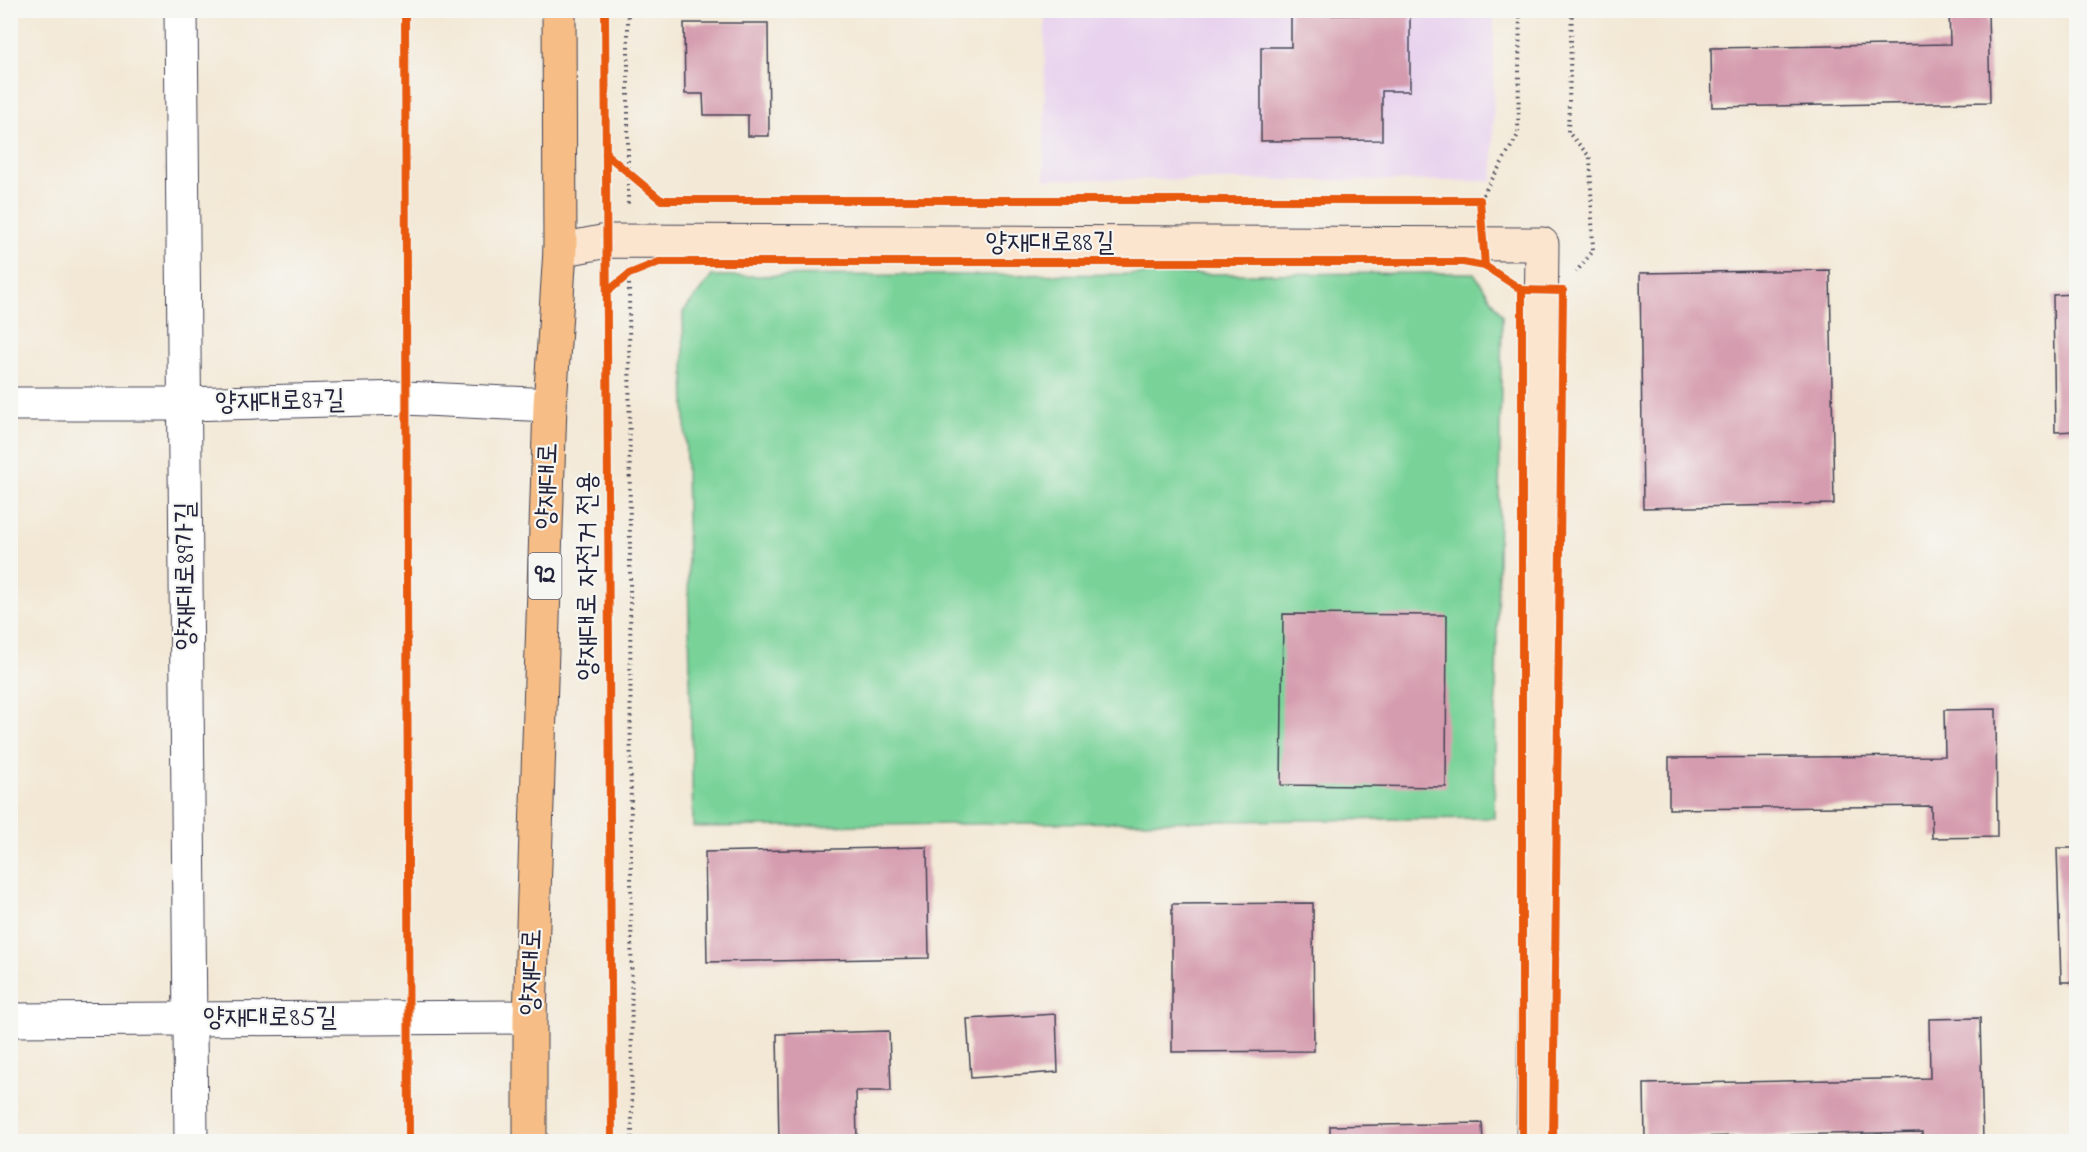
<svg xmlns="http://www.w3.org/2000/svg" width="2087" height="1152" viewBox="0 0 2087 1152" font-family="'Indie Flower','Poor Story',sans-serif">
<style>
.built{fill:#e8d2ee}
.green{fill:#79d399;stroke:#4e7a6a;stroke-width:1.5}
.building{fill:#d59caf}
.lines{fill:none;stroke-linecap:round;stroke-linejoin:round}
.street-casing{stroke:#414052;stroke-width:35}
.secondary-casing{stroke:#414052;stroke-width:35}
.primary-casing{stroke:#414052;stroke-width:35}
.path{stroke:#414052;stroke-width:4;stroke-dasharray:1.5 4.5;stroke-linecap:butt}
.street{stroke:#fff;stroke-width:33}
.secondary{stroke:#fbe5cf;stroke-width:33}
.primary{stroke:#f6be86;stroke-width:33}
.cycleway-casing{stroke:#f6f6f2;stroke-width:11}
.cycleway{stroke:#e8590c;stroke-width:8}
.labels{text-anchor:middle;dominant-baseline:central;stroke-width:4.5;stroke-linejoin:round;paint-order:stroke}
.shield{fill:#f6f6f2;stroke:#626272;stroke-width:1.5}
.shield-label{font-size:26px;font-weight:bold;fill:#22223b}
.street-label{font-size:27px;fill:#22223b;stroke:#f6f6f2}
</style>
<rect width="100%" height="100%" fill="#f6f6f2"/>
<filter id="ink" filterUnits="userSpaceOnUse"><feTurbulence type="fractalNoise" baseFrequency=".0167" numOctaves="2"/><feDisplacementMap in="SourceGraphic" scale="12" xChannelSelector="R" yChannelSelector="G"/><feConvolveMatrix kernelMatrix="1 2 1 2 8 2 1 2 1" color-interpolation-filters="sRGB"/></filter>
<filter id="wash" filterUnits="userSpaceOnUse"><feTurbulence type="fractalNoise" baseFrequency=".008" numOctaves="4" result="noise"/><feDisplacementMap in="SourceGraphic" scale="24" xChannelSelector="R" yChannelSelector="G"/><feGaussianBlur stdDeviation="1.35" result="paint"/><feColorMatrix in="noise" values="0 0 0 0 0 0 0 0 0 0 0 0 0 0 0 0 0 1.4 0 .05"/><feComposite in="paint" operator="in"/></filter>
<g filter="url(#wash)">
<rect width="100%" height="100%" fill="#f3e8d5"/>
<path class="built" d="M 1045,11 L 1494,11 L 1493,181 L 1044,179 Z"/>
<path class="green" d="M 1474,273 L 1502,315 L 1494,818 L 693,827 L 683,312 L 712,276 Z"/>
<g id="blocks">
<g class="building">
<path d="M 1291,10 L 1332,10 L 1332,15 L 1410,14 L 1410,91 L 1382,91 L 1382,140 L 1261,141 L 1261,47 L 1291,47 Z"/>
<path d="M 1949,10 L 1988,10 L 1990,102 L 1712,107 L 1711,48 L 1950,44 Z"/>
<path d="M 684,23 L 768,23 L 769,136 L 748,136 L 748,115 L 704,115 L 703,94 L 685,94 Z"/>
<path d="M 1830,270 L 1834,504 L 1643,508 L 1640,273 Z"/>
<path d="M 2076,294 L 2076,431 L 2055,432 L 2053,295 Z"/>
<path d="M 1283,614 L 1447,615 L 1446,787 L 1281,785 Z"/>
<path d="M 1996,709 L 1997,837 L 1932,838 L 1931,806 L 1669,809 L 1669,758 L 1945,756 L 1944,710 Z"/>
<path d="M 927,847 L 929,958 L 707,962 L 705,852 Z"/>
<path d="M 2057,848 L 2076,848 L 2076,982 L 2061,982 Z"/>
<path d="M 1313,903 L 1314,1051 L 1172,1052 L 1172,904 Z"/>
<path d="M 1056,1014 L 1058,1072 L 971,1078 L 967,1019 Z"/>
<path d="M 1980,1018 L 1983,1142 L 1922,1142 L 1922,1132 L 1645,1138 L 1644,1084 L 1930,1078 L 1929,1019 Z"/>
<path d="M 889,1031 L 891,1091 L 856,1091 L 857,1142 L 779,1142 L 777,1034 Z"/>
<path d="M 1482,1123 L 1483,1142 L 1330,1142 L 1330,1126 Z"/>
</g>
</g>
</g>
<g filter="url(#ink)">
<use href="#blocks" fill-opacity="0" stroke="#414052" stroke-width="1.5"/>
<g class="lines">
<g class="street-casing">
<g id="street">
<path d="M 181,10 L 191,1142"/>
<path d="M 10,404 L 185,404 L 405,398 L 550,405"/>
<path d="M 10,1020 L 530,1017"/>
</g>
</g>
<g class="secondary-casing">
<path id="secondary" d="M 560,250 L 607,241 L 1542,244 L 1533,1142"/>
</g>
<g class="primary-casing">
<path id="primary" d="M 530,1142 L 530,1017 L 550,405 L 560,250 L 559,10"/>
</g>
<g class="path">
<path d="M 628,10 L 628,208"/>
<path d="M 1572,10 L 1568,132 L 1590,157 L 1593,251 L 1576,272"/>
<path d="M 1480,200 L 1518,135 L 1520,10"/>
<path d="M 629,272 L 632,1142"/>
</g>
<use href="#street" class="street"/>
<use href="#secondary" class="secondary"/>
<use href="#primary" class="primary"/>
<g class="cycleway-casing">
<g id="cycleway">
<path d="M 405,10 L 409,1142"/>
<path d="M 605,10 L 612,1142"/>
<path d="M 606,154 L 661,200 L 1480,200 L 1485,266"/>
<path d="M 1522,290 L 1563,291 L 1553,1142"/>
<path d="M 607,292 L 629,274 L 659,262 L 1463,262 L 1485,266 L 1522,290 L 1522,1142"/>
</g>
</g>
<use href="#cycleway" class="cycleway"/>
</g>
</g>
<g class="labels">
<rect class="shield" x="528.5" y="553" width="33" height="46" rx="4.5"/>
<g class="shield-label">
<text x="545" y="576">92</text>
</g>
<g class="street-label">
<text x="1050" y="243">양재대로88길</text>
<text transform="translate(280 402) rotate(-1)">양재대로87길</text>
<text transform="translate(548 486) rotate(-88)">양재대로</text>
<text transform="translate(186 576) rotate(-90)">양재대로89가길</text>
<text transform="translate(588 576) rotate(-90)">양재대로 자전거 전용</text>
<text transform="translate(532 972) rotate(-88)">양재대로</text>
<text x="270" y="1018">양재대로85길</text>
</g>
</g>
<rect width="2087" height="1152" fill="none" stroke="#f6f6f2" stroke-width="36"/>
</svg>
